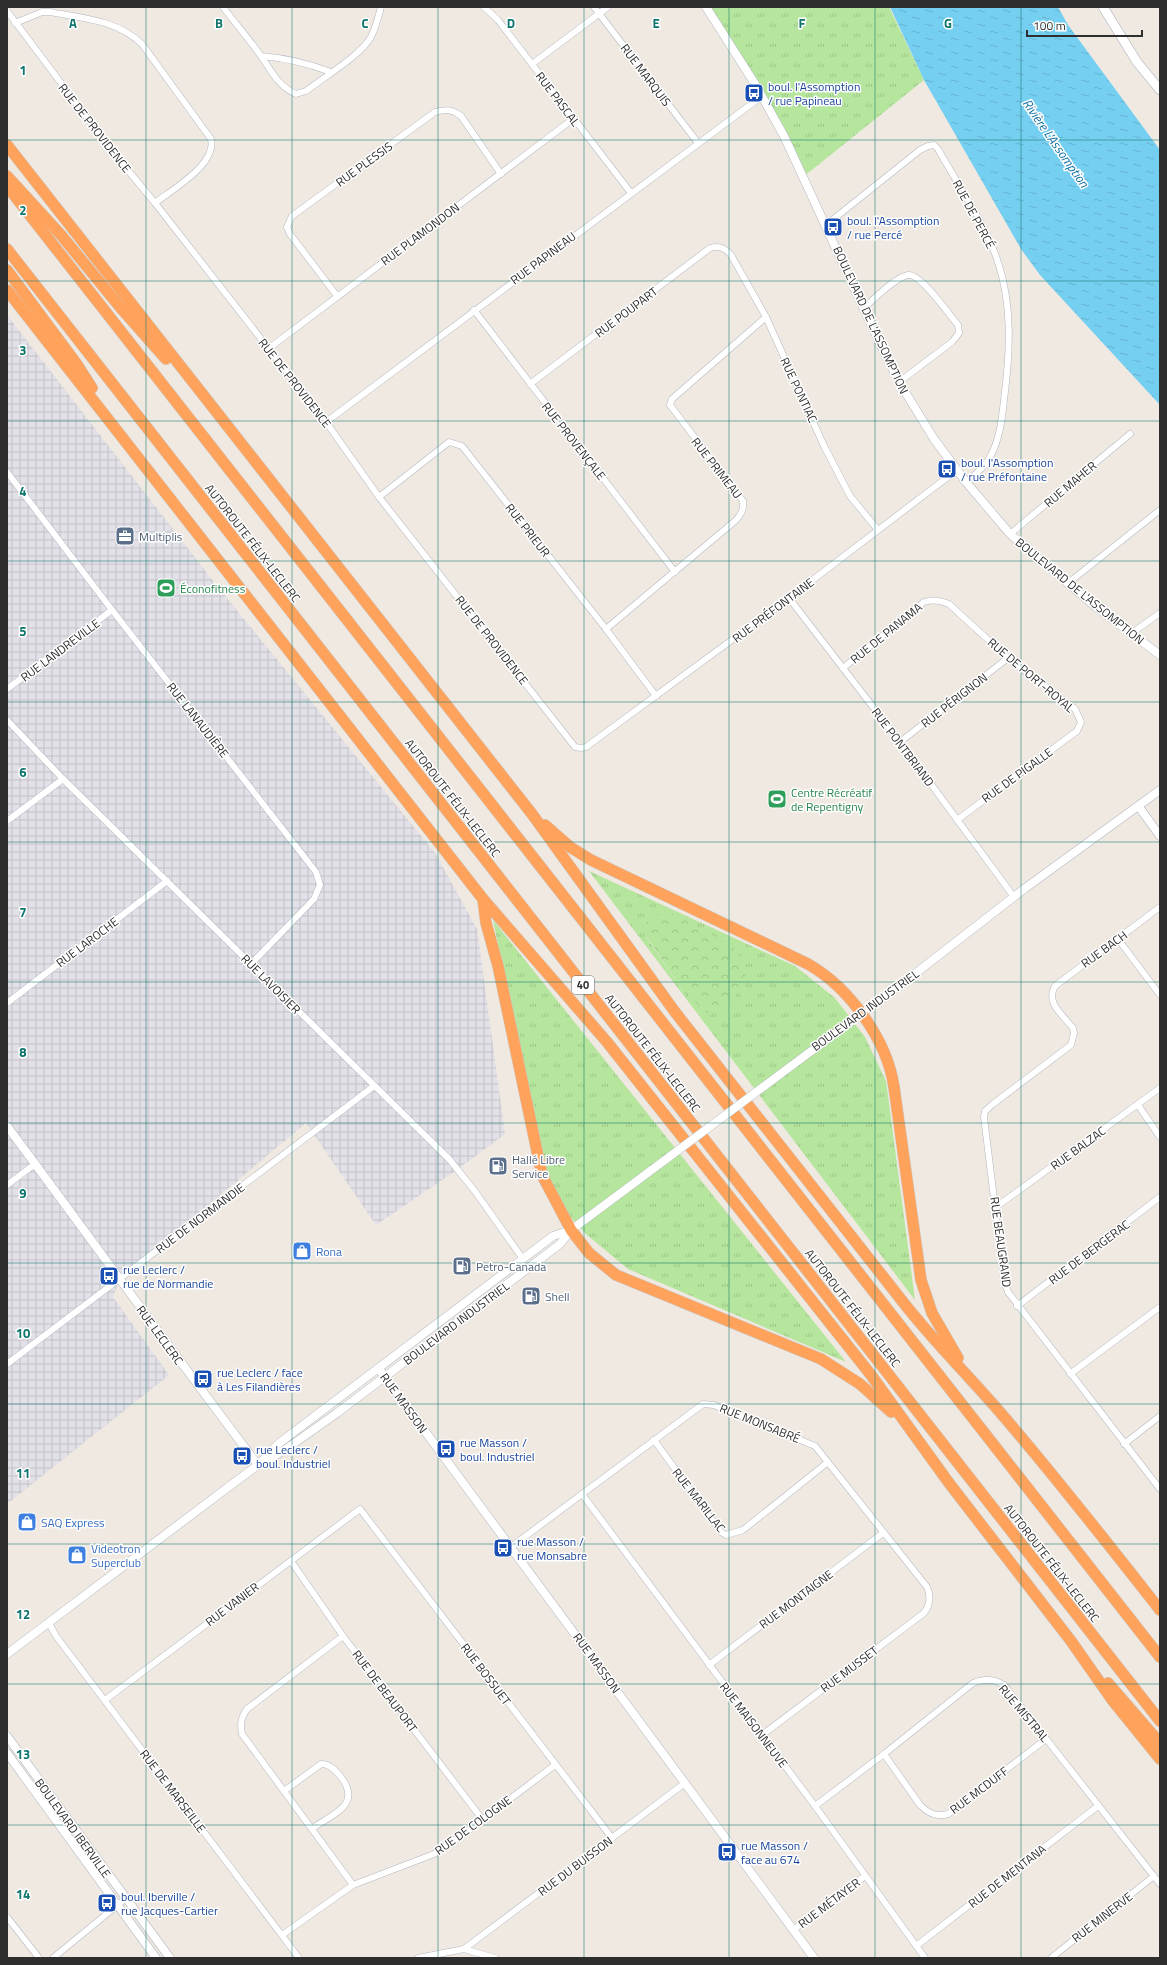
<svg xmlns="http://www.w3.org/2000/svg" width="1167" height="1965" viewBox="0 0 1167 1965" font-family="'Titillium Web',sans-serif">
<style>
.industrial{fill:url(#industrial-grid)}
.grass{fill:url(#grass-tufts);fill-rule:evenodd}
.forest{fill:url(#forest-crowns)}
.water{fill:url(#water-ripples)}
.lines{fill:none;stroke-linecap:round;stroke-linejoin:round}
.minor-casing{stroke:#b4b7c1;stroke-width:7}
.tertiary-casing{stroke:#b4b7c1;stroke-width:9}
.secondary-casing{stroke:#b4b7c1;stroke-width:10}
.motorway-casing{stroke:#c9c9c9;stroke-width:12}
.minor{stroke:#fff;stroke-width:6}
.tertiary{stroke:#fff;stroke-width:8}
.secondary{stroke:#fff;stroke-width:9}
.motorway{stroke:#ffa35c;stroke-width:11}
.tertiary-bridge-casing{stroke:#b4b7c1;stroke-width:9;stroke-linecap:butt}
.tertiary-bridge{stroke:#fff;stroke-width:8}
.grid{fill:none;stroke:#0f766e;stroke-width:1;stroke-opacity:0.55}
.labels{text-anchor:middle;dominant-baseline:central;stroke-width:3;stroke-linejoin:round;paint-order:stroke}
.shield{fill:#fff;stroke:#6d6d6d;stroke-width:1}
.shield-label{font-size:11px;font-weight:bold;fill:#2e2e2e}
.street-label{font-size:12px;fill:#2e2e2e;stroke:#fff}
.transit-label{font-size:12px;fill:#164399;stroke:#fff;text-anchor:start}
.service-label{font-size:12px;fill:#4e5e75;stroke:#fff;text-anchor:start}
.leisure-label{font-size:12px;fill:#27864d;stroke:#fff;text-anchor:start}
.shop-label{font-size:12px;fill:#366cbe;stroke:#fff;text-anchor:start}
.water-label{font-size:13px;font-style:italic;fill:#0d6fa3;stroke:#fff}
.grid-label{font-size:13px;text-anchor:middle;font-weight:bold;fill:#0f766e;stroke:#fff;stroke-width:3;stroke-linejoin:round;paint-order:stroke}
</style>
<defs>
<pattern id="industrial-grid" width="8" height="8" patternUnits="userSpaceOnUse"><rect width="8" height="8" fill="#e3e1e8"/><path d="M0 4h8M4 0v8" fill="none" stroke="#c3c1c7"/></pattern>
<pattern id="grass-tufts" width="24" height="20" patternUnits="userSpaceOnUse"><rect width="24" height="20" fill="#b6e59e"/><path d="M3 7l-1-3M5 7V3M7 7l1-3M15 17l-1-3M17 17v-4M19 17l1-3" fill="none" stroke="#9dc588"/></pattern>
<pattern id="forest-crowns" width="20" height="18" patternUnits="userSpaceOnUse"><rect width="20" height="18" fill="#b6e59e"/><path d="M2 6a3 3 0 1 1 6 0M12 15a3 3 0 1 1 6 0" fill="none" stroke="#9dc588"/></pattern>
<pattern id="water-ripples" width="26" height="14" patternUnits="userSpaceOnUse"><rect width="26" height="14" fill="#75cff0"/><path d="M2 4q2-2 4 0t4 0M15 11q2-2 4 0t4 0" fill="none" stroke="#66b2ce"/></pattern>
</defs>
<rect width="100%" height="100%" fill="#efe9e1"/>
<path class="industrial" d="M 7,315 L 217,586 L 435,853 L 477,929 L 505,1134 L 454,1172 L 376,1225 L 306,1123 L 120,1279 L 113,1297 L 169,1375 L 7,1504 Z"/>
<g class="grass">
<path d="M 705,7 L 889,7 L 924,80 L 803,177 L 795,157 Z"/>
<path d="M 589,871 L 795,966 L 835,998 L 865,1037 L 886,1081 L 915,1300 ZM 645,935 L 710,1015 L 684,993 Z"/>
<path d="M 493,920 L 846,1362 L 628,1269 L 587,1235 L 564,1210 L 551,1186 L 543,1162 Z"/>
</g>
<path class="forest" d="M 664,909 L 732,946 L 742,960 L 747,972 L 732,1004 L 710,1015 L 684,993 L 645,934 L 646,923 Z"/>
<path class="water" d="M 890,7 L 1058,7 L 1068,25 L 1160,150 L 1160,405 L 1040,275 L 1021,249 L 924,80 Z"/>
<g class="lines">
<g class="minor-casing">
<g id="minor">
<path d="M 223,7 C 235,23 249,39 261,56 C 272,72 278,86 296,94 L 306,91 C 323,78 361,55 371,37 C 376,27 378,18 381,7"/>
<path d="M 484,7 L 498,20 L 631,193"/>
<path d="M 594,7 L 698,143"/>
<path d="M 7,11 L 112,151 L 155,203 L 326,422 L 379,497 L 575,747 L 581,748 L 586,747 L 789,598 L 957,470"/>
<path d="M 15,23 L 42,12 L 50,12 C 82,18 117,20 142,44 L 211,139 C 217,164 173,189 155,203"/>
<path d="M 261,56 C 286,58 307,63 331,72"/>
<path d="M 532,64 L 608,7"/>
<path d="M 826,225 L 920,150 L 928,146 L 934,145 L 938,149 C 958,185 983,220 997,259 C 1013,305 1010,353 1004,400 C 1002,418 1000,437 992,453 C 987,465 976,474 966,482"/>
<path d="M 337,296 L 290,234 L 287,227 L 292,216 L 435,112 C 446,109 451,109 461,116 L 501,174"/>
<path d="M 863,309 C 873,300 895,277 908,275 C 921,273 949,315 958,325 L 959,333 L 952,342 L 899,382"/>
<path d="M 474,310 L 675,572"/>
<path d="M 268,349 L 573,119"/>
<path d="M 530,384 L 710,248 C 719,245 725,248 731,255 L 766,317 L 824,446 L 850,496 L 878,530"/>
<path d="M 326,422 L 762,96"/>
<path d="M 7,472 L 112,610 L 316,872 L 320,885 L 314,899 L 251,964"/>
<path d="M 379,497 L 449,442 L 462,446 L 606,629 L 656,696"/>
<path d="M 1010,534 L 1130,434"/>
<path d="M 1067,584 L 1160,510"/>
<path d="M 789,598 L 900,742 L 1014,897"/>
<path d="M 606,629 L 735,521 C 741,515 744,510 743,501 L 670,405 L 672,399 L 766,317"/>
<path d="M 1132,633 L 1160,613"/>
<path d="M 843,668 L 924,602 C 933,599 940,600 949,604 L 1008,658 L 1075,709 L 1081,722 L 1077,731 L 957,820"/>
<path d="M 7,689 L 112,610"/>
<path d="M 7,720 L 63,779 L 449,1159 L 474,1190 L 523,1259"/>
<path d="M 900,742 L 1008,658"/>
<path d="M 7,821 L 63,779"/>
<path d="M 1160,907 L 1055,986 C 1045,1003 1063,1015 1073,1028 L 1074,1033 L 1071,1045 L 993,1104 L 985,1111 L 984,1117 L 1004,1281 L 1008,1292 L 1160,1489"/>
<path d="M 1118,939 L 1160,995"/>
<path d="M 7,1003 L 167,881"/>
<path d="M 1138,1105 L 1160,1137"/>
<path d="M 7,1185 L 35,1164"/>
<path d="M 996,1207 L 1160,1088"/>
<path d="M 1017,1306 L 1160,1197"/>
<path d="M 7,1364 L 374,1086"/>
<path d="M 1070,1374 L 1160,1307"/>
<path d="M 654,1440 L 721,1532 L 726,1535 L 743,1530 L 828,1462"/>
<path d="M 1124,1444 L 1160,1416"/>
<path d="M 582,1494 L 815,1806 L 925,1958"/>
<path d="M 511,1547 L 703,1404 L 714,1405 L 815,1446 L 927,1587 C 931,1596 930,1605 924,1613 L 762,1735"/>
<path d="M 291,1561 L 343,1636 L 482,1819"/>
<path d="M 49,1623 L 56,1636 L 299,1958"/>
<path d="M 343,1636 L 247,1709 C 241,1718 240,1723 242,1734 L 353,1885"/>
<path d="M 709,1665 L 883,1533"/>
<path d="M 105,1700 L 360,1509 L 612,1838"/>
<path d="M 884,1754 L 920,1805 C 929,1814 937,1817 948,1814 L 1046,1739"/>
<path d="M 284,1791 L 321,1764 C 330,1764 335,1770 341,1777 C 362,1805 334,1813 313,1828"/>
<path d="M 815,1806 L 884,1754 L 973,1683 C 985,1679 993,1678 1004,1685 L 1160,1884"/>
<path d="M 7,1917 L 39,1958"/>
<path d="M 793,1930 L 865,1876"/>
<path d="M 282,1935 L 353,1885 L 434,1854 L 465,1833 L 555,1765"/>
<path d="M 916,1946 L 1098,1806"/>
<path d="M 464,1949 L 685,1783"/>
<path d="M 53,1958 L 125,1899"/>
<path d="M 418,1958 L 464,1949 L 495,1958"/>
<path d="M 1051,1958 L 1154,1876"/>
</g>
</g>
<g class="tertiary-casing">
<g id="tertiary">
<path d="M 706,7 L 755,84 L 784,136 L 877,337 L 899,382 L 934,439 L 966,482 L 1010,534 L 1096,607 L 1160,655"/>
<path d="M 1139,807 L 1160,836"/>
<path d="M 763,1087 L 916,973 L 1024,889 L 1160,790"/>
<path d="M 7,1126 C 91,1239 173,1353 258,1465"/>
<path d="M 379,1369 L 814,1958"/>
<path d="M 260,1464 L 286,1449 L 337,1413 L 560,1244 L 571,1230 L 669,1157"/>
<path d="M 7,1654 L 235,1482 L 258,1465 L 278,1444 L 553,1236 L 571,1230"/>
<path d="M 7,1736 L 170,1958"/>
<path d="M 7,1753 L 156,1958"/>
</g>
</g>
<g class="secondary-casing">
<path id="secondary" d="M 1103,7 L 1137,62 L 1160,90"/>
</g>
<g class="motorway-casing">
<g id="motorway">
<path d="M 7,145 L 532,814 L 675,1012 L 903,1302 C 935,1343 972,1379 1005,1418 C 1059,1481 1109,1545 1160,1610"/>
<path d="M 7,176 L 61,235 L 120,307 L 166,359"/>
<path d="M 7,186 L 1160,1657"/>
<path d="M 7,249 L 1160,1721"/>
<path d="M 7,270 L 76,363 L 92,388"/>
<path d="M 7,290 L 483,899 L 607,1042 L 871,1375 L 949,1483 L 1071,1641 L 1113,1701 L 1160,1759"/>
<path d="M 545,825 L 570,847 L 591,860 L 808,964 C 850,988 887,1040 894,1087 L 921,1280 L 932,1313 L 958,1358"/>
<path d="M 483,899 L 486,923 L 498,966 L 542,1175 L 571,1230 L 589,1253 L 616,1275 L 821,1359 L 860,1384 L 891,1412"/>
<path d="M 1108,1683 L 1160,1743"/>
</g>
</g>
<use href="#minor" class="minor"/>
<use href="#tertiary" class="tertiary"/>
<use href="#secondary" class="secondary"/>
<use href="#motorway" class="motorway"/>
<g class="tertiary-bridge-casing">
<path id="tertiary-bridge" d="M 669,1157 L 763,1087"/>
</g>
<use href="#tertiary-bridge" class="tertiary-bridge"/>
</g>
<path class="grid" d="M 146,7 L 146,1958M 292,7 L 292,1958M 438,7 L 438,1958M 584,7 L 584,1958M 729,7 L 729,1958M 875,7 L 875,1958M 1021,7 L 1021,1958M 7,140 L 1160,140M 7,281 L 1160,281M 7,421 L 1160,421M 7,561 L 1160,561M 7,702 L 1160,702M 7,842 L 1160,842M 7,982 L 1160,982M 7,1123 L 1160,1123M 7,1263 L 1160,1263M 7,1404 L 1160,1404M 7,1544 L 1160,1544M 7,1684 L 1160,1684M 7,1825 L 1160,1825"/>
<defs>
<g id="bus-square" transform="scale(1)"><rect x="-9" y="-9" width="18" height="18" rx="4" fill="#1a4fb4" stroke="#fff"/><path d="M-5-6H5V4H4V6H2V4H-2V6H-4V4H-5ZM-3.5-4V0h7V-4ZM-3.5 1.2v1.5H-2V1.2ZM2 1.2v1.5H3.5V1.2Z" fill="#fff"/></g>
<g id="office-square" transform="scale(1)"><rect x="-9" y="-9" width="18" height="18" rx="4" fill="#5c6f8a" stroke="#fff"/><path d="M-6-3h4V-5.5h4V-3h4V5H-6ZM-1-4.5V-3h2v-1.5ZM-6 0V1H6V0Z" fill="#fff"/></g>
<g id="stadium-square" transform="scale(1)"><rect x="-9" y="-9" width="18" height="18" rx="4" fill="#2e9e5b" stroke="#fff"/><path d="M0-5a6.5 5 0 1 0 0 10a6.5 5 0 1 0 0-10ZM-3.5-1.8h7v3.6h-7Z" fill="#fff"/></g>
<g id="fuel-square" transform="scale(1)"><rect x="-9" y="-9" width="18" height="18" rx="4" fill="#5c6f8a" stroke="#fff"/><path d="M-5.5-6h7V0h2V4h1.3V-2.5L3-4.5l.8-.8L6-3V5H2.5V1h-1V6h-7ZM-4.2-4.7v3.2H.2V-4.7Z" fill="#fff"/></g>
<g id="shop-square" transform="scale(1)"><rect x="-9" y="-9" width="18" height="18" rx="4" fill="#3f7fe0" stroke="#fff"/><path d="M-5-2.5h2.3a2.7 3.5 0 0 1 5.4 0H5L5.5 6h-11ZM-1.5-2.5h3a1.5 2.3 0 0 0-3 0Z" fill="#fff"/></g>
</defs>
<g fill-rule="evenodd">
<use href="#bus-square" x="754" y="93"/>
<use href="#bus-square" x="833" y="227"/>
<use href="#bus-square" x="947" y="469"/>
<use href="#office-square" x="125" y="536"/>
<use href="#stadium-square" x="166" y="588"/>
<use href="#stadium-square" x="777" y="799"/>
<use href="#fuel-square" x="498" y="1166"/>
<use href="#shop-square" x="302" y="1251"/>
<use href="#fuel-square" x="462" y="1266"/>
<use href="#bus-square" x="109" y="1276"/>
<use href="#fuel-square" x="531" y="1296"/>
<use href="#bus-square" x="203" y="1379"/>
<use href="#bus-square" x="446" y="1449"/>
<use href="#bus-square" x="242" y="1456"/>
<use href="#shop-square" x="27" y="1522"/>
<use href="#bus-square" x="503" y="1548"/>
<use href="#shop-square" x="77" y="1555"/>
<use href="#bus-square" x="727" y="1852"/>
<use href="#bus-square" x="107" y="1903"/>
</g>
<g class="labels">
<rect class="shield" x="572" y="976" width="22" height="18" rx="3"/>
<g class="shield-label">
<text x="583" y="985">40</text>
</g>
<g class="street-label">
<text transform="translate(646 75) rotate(53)">RUE MARQUIS</text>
<text transform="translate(558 99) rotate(53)">RUE PASCAL</text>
<text transform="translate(95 128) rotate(52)">RUE DE PROVIDENCE</text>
<text transform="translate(364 164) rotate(-36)">RUE PLESSIS</text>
<text transform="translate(974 214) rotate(62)">RUE DE PERCÉ</text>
<text transform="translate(420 234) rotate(-37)">RUE PLAMONDON</text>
<text transform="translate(543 258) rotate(-37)">RUE PAPINEAU</text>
<text transform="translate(626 312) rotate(-37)">RUE POUPART</text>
<text transform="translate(871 320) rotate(65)">BOULEVARD DE L'ASSOMPTION</text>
<text transform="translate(295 383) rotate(52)">RUE DE PROVIDENCE</text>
<text transform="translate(799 390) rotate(65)">RUE PONTIAC</text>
<text transform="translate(574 441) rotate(52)">RUE PROVENÇALE</text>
<text transform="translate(717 468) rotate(52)">RUE PRIMEAU</text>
<text transform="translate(1070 484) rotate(-40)">RUE MAHER</text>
<text transform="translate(528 530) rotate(52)">RUE PRIEUR</text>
<text transform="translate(253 543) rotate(52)">AUTOROUTE FÉLIX-LECLERC</text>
<text transform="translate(1080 591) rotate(39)">BOULEVARD DE L'ASSOMPTION</text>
<text transform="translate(773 610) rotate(-37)">RUE PRÉFONTAINE</text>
<text transform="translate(886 633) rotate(-39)">RUE DE PANAMA</text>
<text transform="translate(492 640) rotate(52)">RUE DE PROVIDENCE</text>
<text transform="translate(60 650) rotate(-37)">RUE LANDREVILLE</text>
<text transform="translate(1031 675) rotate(40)">RUE DE PORT-ROYAL</text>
<text transform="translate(954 700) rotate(-38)">RUE PÉRIGNON</text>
<text transform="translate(198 720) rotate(52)">RUE LANAUDIÈRE</text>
<text transform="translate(903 747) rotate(53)">RUE PONTBRIAND</text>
<text transform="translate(1017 775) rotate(-36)">RUE DE PIGALLE</text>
<text transform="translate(453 798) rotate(52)">AUTOROUTE FÉLIX-LECLERC</text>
<text transform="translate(87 942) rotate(-37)">RUE LAROCHE</text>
<text transform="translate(1104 949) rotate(-36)">RUE BACH</text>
<text transform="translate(271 984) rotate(45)">RUE LAVOISIER</text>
<text transform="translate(865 1010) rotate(-36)">BOULEVARD INDUSTRIEL</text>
<text transform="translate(653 1053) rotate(52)">AUTOROUTE FÉLIX-LECLERC</text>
<text transform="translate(1078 1148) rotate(-36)">RUE BALZAC</text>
<text transform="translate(200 1218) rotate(-37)">RUE DE NORMANDIE</text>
<text transform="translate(1001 1242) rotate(82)">RUE BEAUGRAND</text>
<text transform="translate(1089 1252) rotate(-37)">RUE DE BERGERAC</text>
<text transform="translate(853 1308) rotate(52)">AUTOROUTE FÉLIX-LECLERC</text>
<text transform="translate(456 1323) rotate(-37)">BOULEVARD INDUSTRIEL</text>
<text transform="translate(160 1335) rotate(54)">RUE LECLERC</text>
<text transform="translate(404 1403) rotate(54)">RUE MASSON</text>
<text transform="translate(760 1423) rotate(22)">RUE MONSABRÉ</text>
<text transform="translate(699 1500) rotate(52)">RUE MARILLAC</text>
<text transform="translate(1052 1563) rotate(52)">AUTOROUTE FÉLIX-LECLERC</text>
<text transform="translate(796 1599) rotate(-37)">RUE MONTAIGNE</text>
<text transform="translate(232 1604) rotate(-37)">RUE VANIER</text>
<text transform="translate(597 1663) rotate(54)">RUE MASSON</text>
<text transform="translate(849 1669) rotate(-37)">RUE MUSSET</text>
<text transform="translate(486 1674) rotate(53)">RUE BOSSUET</text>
<text transform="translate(385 1691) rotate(53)">RUE DE BEAUPORT</text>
<text transform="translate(1024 1713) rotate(50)">RUE MISTRAL</text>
<text transform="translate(754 1725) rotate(53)">RUE MAISONNEUVE</text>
<text transform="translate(979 1790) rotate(-37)">RUE MCDUFF</text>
<text transform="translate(173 1791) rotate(53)">RUE DE MARSEILLE</text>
<text transform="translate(473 1825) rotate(-36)">RUE DE COLOGNE</text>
<text transform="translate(73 1828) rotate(54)">BOULEVARD IBERVILLE</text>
<text transform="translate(575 1866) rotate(-37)">RUE DU BUISSON</text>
<text transform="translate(1007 1876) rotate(-38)">RUE DE MENTANA</text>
<text transform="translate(829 1903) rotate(-37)">RUE MÉTAYER</text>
<text transform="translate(1102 1917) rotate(-38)">RUE MINERVE</text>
</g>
<g class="transit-label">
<text x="768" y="86">boul. l'Assomption<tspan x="768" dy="14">/ rue Papineau</tspan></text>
<text x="847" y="220">boul. l'Assomption<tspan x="847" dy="14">/ rue Percé</tspan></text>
<text x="961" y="462">boul. l'Assomption<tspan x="961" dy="14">/ rue Préfontaine</tspan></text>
<text x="123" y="1269">rue Leclerc /<tspan x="123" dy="14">rue de Normandie</tspan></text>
<text x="217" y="1372">rue Leclerc / face<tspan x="217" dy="14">à Les Filandières</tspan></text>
<text x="460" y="1442">rue Masson /<tspan x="460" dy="14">boul. Industriel</tspan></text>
<text x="256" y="1449">rue Leclerc /<tspan x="256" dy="14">boul. Industriel</tspan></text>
<text x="517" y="1541">rue Masson /<tspan x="517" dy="14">rue Monsabre</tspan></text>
<text x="741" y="1845">rue Masson /<tspan x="741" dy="14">face au 674</tspan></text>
<text x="121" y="1896">boul. Iberville /<tspan x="121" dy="14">rue Jacques-Cartier</tspan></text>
</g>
<g class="service-label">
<text x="139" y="536">Multiplis</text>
<text x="512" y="1159">Hallé Libre<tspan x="512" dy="14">Service</tspan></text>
<text x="476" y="1266">Petro-Canada</text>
<text x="545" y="1296">Shell</text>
</g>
<g class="leisure-label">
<text x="180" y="588">Éconofitness</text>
<text x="791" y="792">Centre Récréatif<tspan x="791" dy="14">de Repentigny</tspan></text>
</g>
<g class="shop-label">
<text x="316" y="1251">Rona</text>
<text x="41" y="1522">SAQ Express</text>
<text x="91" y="1548">Videotron<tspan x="91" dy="14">Superclub</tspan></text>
</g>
<g class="water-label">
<text transform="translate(1056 143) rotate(55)">Rivière L'Assomption</text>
</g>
</g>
<g class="grid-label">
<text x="73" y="28">A</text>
<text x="219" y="28">B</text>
<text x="365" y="28">C</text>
<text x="511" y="28">D</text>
<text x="656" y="28">E</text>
<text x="802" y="28">F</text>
<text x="948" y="28">G</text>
<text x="23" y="75">1</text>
<text x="23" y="215">2</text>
<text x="23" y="355">3</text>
<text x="23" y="496">4</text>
<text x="23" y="636">5</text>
<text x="23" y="777">6</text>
<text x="23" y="917">7</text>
<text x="23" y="1057">8</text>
<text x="23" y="1198">9</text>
<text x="23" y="1338">10</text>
<text x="23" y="1478">11</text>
<text x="23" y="1619">12</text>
<text x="23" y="1759">13</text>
<text x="23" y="1899">14</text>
</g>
<rect width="1167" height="1965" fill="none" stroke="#2e2e2e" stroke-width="16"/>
<path d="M1027 30v6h115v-6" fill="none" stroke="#2e2e2e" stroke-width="2"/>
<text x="1033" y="30" font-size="12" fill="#2e2e2e" stroke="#ffffff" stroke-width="3" paint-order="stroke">100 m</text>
</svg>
